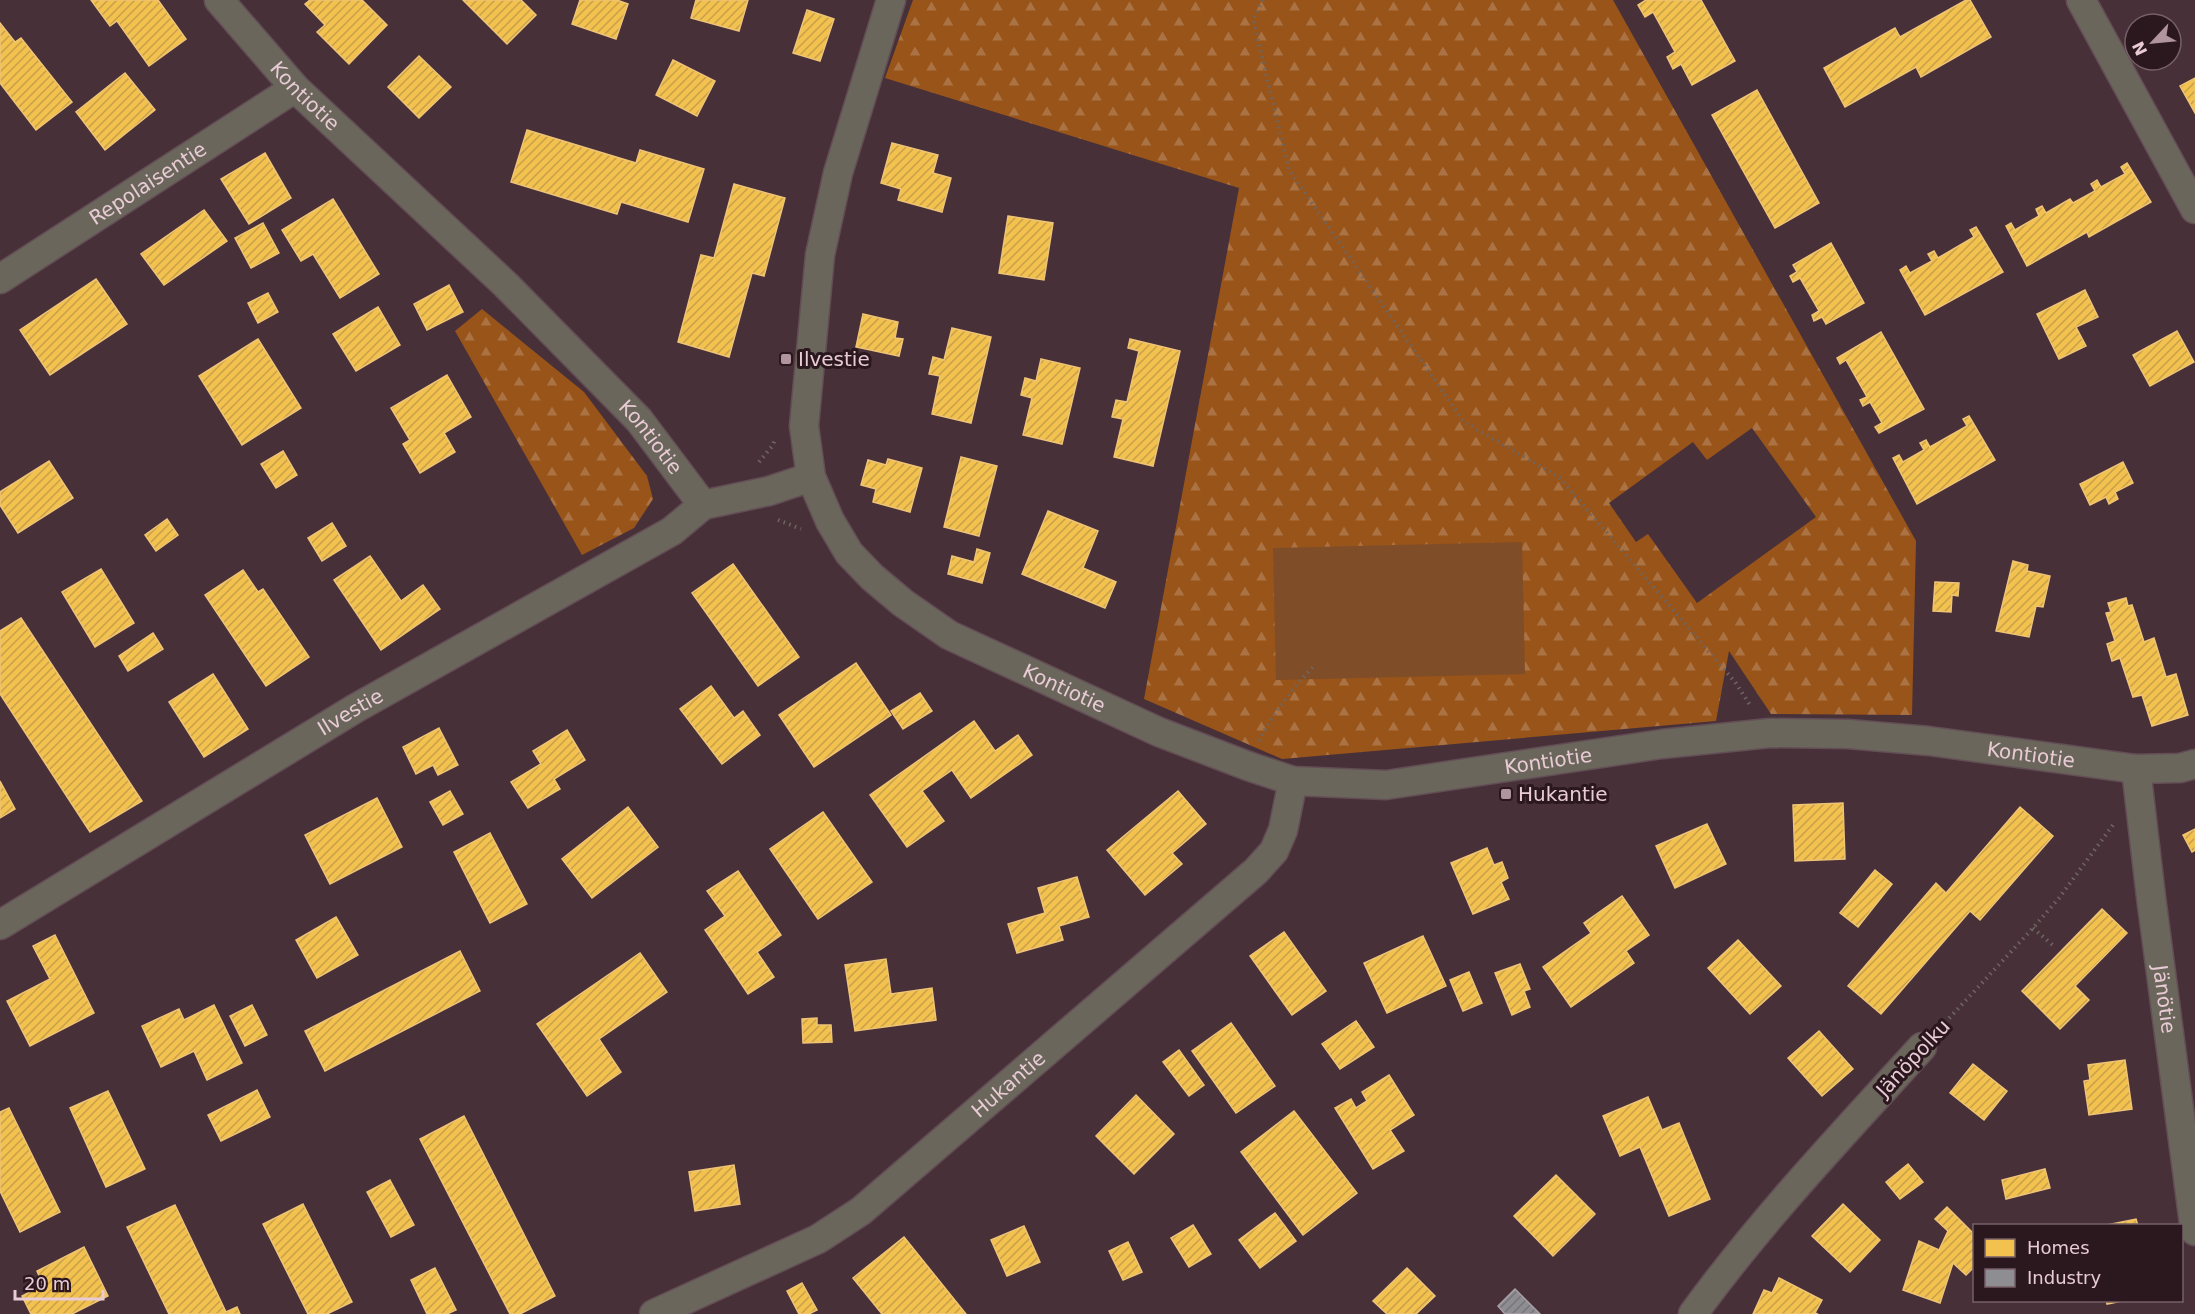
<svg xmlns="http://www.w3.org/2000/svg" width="2195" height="1314" viewBox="0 0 2195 1314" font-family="'DejaVu Sans',sans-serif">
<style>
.forest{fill:url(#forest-firs);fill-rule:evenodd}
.garden{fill:#804d29}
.homes{fill:url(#homes-hatch);stroke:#efc476;stroke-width:1.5}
.industry{fill:url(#industry-hatch);stroke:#a8a0a6;stroke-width:1.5}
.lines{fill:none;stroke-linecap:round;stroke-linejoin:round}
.street-casing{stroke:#634e56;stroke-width:31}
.path{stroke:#6e6662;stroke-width:4;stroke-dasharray:1.5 4.5;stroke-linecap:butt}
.street{stroke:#6b665c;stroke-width:28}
.poi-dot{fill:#b0959e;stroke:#2b171e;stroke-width:2}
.labels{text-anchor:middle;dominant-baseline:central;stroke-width:6;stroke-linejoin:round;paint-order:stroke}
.street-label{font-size:20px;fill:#e8cbd4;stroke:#2b171e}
.poi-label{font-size:20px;fill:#e8cbd4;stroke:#2b171e;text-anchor:start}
</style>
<defs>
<pattern id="forest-firs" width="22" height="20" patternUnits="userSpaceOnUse" patternTransform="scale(1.5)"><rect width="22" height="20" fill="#985419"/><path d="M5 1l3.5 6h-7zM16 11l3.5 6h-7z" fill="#ab7344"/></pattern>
<pattern id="homes-hatch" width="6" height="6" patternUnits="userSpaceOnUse" patternTransform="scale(1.5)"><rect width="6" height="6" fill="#f2c14e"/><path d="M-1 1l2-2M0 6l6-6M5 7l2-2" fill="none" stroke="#c7a04a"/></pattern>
<pattern id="industry-hatch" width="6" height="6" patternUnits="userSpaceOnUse" patternTransform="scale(1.5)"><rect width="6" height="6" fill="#8d8d92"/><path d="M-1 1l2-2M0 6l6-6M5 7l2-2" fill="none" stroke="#787579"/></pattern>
</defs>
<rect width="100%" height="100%" fill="#483039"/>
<g class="forest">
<path d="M 913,0 L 1613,0 L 1916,541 L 1912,715 L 1771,714 L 1729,651 L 1716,721 L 1282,759 L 1144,699 L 1239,188 L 885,78 ZM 1752,428 L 1816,517 L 1697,603 L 1648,534 L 1636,542 L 1609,503 L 1693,442 L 1707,460 Z"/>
<path d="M 482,309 L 584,392 L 647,476 L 653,499 L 634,528 L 582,555 L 455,331 Z"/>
</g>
<path class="garden" d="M 1522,542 L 1525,674 L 1276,680 L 1273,548 Z"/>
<g class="homes">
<path d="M 91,0 L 158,0 L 186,39 L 149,66 L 117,21 L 110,26 Z"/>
<path d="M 310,0 L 362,0 L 387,25 L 349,64 L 317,32 L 325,25 L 305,4 Z"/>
<path d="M 463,0 L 521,0 L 536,15 L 507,44 Z"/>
<path d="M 580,0 L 617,0 L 628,4 L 616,39 L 572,24 Z"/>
<path d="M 696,0 L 748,0 L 739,31 L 691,18 Z"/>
<path d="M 1646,0 L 1701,0 L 1735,61 L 1692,85 L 1681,64 L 1673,69 L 1667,57 L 1675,52 L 1653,12 L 1645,17 L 1638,5 Z"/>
<path d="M 1966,0 L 1970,0 L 1991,37 L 1921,77 L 1916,67 L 1845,107 L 1824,68 L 1895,28 L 1900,37 Z"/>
<path d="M 807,10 L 834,19 L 820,61 L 793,53 Z"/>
<path d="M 0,23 L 15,42 L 21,38 L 72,102 L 36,130 L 0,83 Z"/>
<path d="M 419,56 L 451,87 L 419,118 L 388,87 Z"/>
<path d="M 673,60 L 715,81 L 697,116 L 656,95 Z"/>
<path d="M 125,73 L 155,110 L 105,150 L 76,112 Z"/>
<path d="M 2195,78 L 2195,113 L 2180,86 Z"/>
<path d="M 1757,90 L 1819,203 L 1775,228 L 1712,115 Z"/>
<path d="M 527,130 L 636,163 L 640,150 L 704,169 L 688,222 L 621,202 L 617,214 L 511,182 Z"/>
<path d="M 892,143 L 938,155 L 933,173 L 951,178 L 942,212 L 898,200 L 901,189 L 881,183 Z"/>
<path d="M 265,153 L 291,198 L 249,224 L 221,179 Z"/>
<path d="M 2127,163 L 2151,202 L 2089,237 L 2087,232 L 2027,266 L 2006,226 L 2011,223 L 2015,230 L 2039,216 L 2036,209 L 2042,206 L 2046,213 L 2070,199 L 2073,203 L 2095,191 L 2091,184 L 2097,180 L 2101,187 L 2125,174 L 2121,167 Z"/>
<path d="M 734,184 L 785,198 L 764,276 L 752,273 L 729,357 L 678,342 L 701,255 L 714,258 Z"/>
<path d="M 333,199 L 379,274 L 340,298 L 313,254 L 301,261 L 282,230 Z"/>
<path d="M 204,210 L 227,241 L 164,285 L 141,254 Z"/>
<path d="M 1008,216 L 1053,223 L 1044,280 L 999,273 Z"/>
<path d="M 263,223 L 279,253 L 251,268 L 235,238 Z"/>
<path d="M 1976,227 L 2003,272 L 1925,315 L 1900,270 L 1906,266 L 1910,273 L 1932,261 L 1928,254 L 1934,251 L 1938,258 L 1974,237 L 1970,230 Z"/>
<path d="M 1831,243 L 1864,303 L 1826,324 L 1822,317 L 1814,321 L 1812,315 L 1819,311 L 1800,278 L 1793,282 L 1790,276 L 1797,272 L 1793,265 Z"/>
<path d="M 96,279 L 127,324 L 50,375 L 20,330 Z"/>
<path d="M 449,285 L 463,312 L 427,330 L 414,304 Z"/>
<path d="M 2085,290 L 2098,317 L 2076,327 L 2086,346 L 2059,359 L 2037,314 Z"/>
<path d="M 268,293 L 278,312 L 258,323 L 248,303 Z"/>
<path d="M 378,307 L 400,345 L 356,371 L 333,334 Z"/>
<path d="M 863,314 L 898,322 L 895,338 L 903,339 L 899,356 L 856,347 Z"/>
<path d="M 952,328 L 991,337 L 971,423 L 932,414 L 940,376 L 929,374 L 933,357 L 944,360 Z"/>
<path d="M 2177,331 L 2194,362 L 2150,386 L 2133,355 Z"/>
<path d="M 1881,332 L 1924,409 L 1879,433 L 1875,427 L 1882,423 L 1870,402 L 1863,406 L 1860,400 L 1867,397 L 1846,360 L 1840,364 L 1837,358 Z"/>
<path d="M 258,339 L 301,408 L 242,445 L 199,376 Z"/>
<path d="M 1130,339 L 1180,351 L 1153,466 L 1114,457 L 1123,419 L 1112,417 L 1116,400 L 1127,402 L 1139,351 L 1128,348 Z"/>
<path d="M 1041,359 L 1080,368 L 1062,444 L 1023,435 L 1032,398 L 1021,395 L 1025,378 L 1036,381 Z"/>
<path d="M 447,375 L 471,417 L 444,433 L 455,452 L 420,473 L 403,444 L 410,440 L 391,408 Z"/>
<path d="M 1969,416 L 1995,460 L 1917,504 L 1893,458 L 1899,455 L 1903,462 L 1924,450 L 1920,443 L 1926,440 L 1930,447 L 1967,426 L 1963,419 Z"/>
<path d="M 283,451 L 297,475 L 276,488 L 261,464 Z"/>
<path d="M 961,457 L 997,466 L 979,536 L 944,527 Z"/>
<path d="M 888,459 L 922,468 L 910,512 L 873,502 L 876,489 L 861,485 L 868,460 L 886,465 Z"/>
<path d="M 49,461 L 73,498 L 18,533 L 0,505 L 0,492 Z"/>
<path d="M 2123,462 L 2133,483 L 2115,492 L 2118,499 L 2109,504 L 2106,497 L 2090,505 L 2080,484 Z"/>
<path d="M 1048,511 L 1098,531 L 1083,568 L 1116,582 L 1105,608 L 1022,574 Z"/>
<path d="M 167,519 L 178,535 L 156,551 L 145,535 Z"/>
<path d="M 332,523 L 346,546 L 322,561 L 308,538 Z"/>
<path d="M 977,549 L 990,553 L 982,583 L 948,574 L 952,556 L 974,562 Z"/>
<path d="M 370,556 L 401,601 L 423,585 L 440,609 L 381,650 L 334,580 Z"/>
<path d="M 2013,561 L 2028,565 L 2027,571 L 2050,576 L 2043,607 L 2036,606 L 2029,637 L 1996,631 Z"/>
<path d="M 733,564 L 799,657 L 758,686 L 692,593 Z"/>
<path d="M 101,569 L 134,623 L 95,647 L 62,592 Z"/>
<path d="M 243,570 L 258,592 L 263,589 L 309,657 L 266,686 L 205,595 Z"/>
<path d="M 1935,582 L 1959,583 L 1958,596 L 1952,595 L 1951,612 L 1933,611 Z"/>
<path d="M 2126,598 L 2128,606 L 2132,605 L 2144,642 L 2154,638 L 2166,677 L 2176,674 L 2188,715 L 2152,726 L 2142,695 L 2133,697 L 2120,658 L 2112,661 L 2107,644 L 2115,641 L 2106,613 L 2111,612 L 2108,603 Z"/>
<path d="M 21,618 L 142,801 L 90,832 L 0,694 L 0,631 Z"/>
<path d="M 153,633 L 163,649 L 128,671 L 119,656 Z"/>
<path d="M 856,663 L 891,715 L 814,767 L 779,715 Z"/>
<path d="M 213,674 L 248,729 L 204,757 L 169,702 Z"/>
<path d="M 711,686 L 734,718 L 743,711 L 760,735 L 722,764 L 680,709 Z"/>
<path d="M 920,693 L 932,711 L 903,729 L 891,711 Z"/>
<path d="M 974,721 L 995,751 L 1018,735 L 1032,755 L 971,798 L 952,770 L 922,791 L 944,821 L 907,847 L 870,795 Z"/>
<path d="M 439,728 L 458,765 L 438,775 L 433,765 L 416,774 L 403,747 Z"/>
<path d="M 567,730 L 585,760 L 554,779 L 560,789 L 528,808 L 511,782 L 541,764 L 533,751 Z"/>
<path d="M 0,781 L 15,809 L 0,818 Z"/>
<path d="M 450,791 L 463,814 L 443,825 L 430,802 Z"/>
<path d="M 1178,791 L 1206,824 L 1172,853 L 1182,864 L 1145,895 L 1107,850 Z"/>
<path d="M 377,798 L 402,847 L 330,884 L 305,835 Z"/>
<path d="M 1843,803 L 1845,859 L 1795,861 L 1793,805 Z"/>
<path d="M 628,807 L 658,847 L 592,898 L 562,859 Z"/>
<path d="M 2020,807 L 2053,836 L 1980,920 L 1970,911 L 1881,1014 L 1848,986 L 1936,883 L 1946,893 Z"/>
<path d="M 823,812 L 872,882 L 818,919 L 770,849 Z"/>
<path d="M 1707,824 L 1726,864 L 1675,888 L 1656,846 Z"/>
<path d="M 2195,829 L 2195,850 L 2192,852 L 2183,835 Z"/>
<path d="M 490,833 L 527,904 L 490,923 L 454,852 Z"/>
<path d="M 1487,848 L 1494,865 L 1502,862 L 1508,878 L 1501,882 L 1509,899 L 1473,914 L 1451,863 Z"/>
<path d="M 1875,870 L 1892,884 L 1858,927 L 1840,913 Z"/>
<path d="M 738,871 L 781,935 L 757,952 L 774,977 L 748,994 L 705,930 L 725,916 L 707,891 Z"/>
<path d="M 1077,877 L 1089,917 L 1059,926 L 1063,940 L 1017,953 L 1008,924 L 1045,913 L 1038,888 Z"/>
<path d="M 1622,896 L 1649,935 L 1626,951 L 1634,963 L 1571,1007 L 1543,967 L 1591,933 L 1584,923 Z"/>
<path d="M 2102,909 L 2127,933 L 2075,986 L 2089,1000 L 2060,1029 L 2022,991 Z"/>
<path d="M 336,917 L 358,955 L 317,978 L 296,940 Z"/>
<path d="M 1284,932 L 1326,991 L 1292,1015 L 1250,956 Z"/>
<path d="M 55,935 L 94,1013 L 30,1046 L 7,1001 L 50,979 L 33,946 Z"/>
<path d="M 1423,936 L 1446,986 L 1387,1013 L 1364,963 Z"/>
<path d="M 1738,940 L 1781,986 L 1750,1014 L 1708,968 Z"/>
<path d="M 460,951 L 480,991 L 325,1071 L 305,1031 Z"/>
<path d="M 640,953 L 667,992 L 599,1039 L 621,1072 L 587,1096 L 537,1024 Z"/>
<path d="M 886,959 L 891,994 L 932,988 L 936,1020 L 855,1031 L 845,965 Z"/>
<path d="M 1520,964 L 1530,989 L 1524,991 L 1530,1007 L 1512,1015 L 1495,973 Z"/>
<path d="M 1469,972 L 1482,1003 L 1463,1011 L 1450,980 Z"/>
<path d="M 214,1005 L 242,1063 L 207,1080 L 194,1051 L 161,1067 L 142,1026 L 179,1009 L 184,1020 Z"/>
<path d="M 252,1005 L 267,1035 L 245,1046 L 230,1016 Z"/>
<path d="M 817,1018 L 817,1025 L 831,1025 L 832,1042 L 803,1043 L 802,1019 Z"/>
<path d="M 1356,1021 L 1374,1047 L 1340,1069 L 1322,1044 Z"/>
<path d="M 1231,1023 L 1275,1086 L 1236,1113 L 1192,1051 Z"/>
<path d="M 1819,1031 L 1853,1069 L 1822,1096 L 1788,1058 Z"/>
<path d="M 1179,1050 L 1204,1085 L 1189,1096 L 1163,1062 Z"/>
<path d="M 2125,1060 L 2132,1109 L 2089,1115 L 2084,1081 L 2090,1080 L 2088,1065 Z"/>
<path d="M 1973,1064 L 2007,1091 L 1984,1120 L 1950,1093 Z"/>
<path d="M 1389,1075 L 1414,1115 L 1390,1130 L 1404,1151 L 1373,1169 L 1335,1108 L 1351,1099 L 1356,1108 L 1367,1101 L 1362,1092 Z"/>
<path d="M 257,1090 L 270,1117 L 221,1141 L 208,1115 Z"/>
<path d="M 108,1091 L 145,1169 L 106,1187 L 70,1108 Z"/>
<path d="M 1136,1095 L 1174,1134 L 1134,1174 L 1096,1136 Z"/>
<path d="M 1648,1097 L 1662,1130 L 1679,1123 L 1710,1199 L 1669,1216 L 1640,1147 L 1620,1156 L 1603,1116 Z"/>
<path d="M 9,1108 L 60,1212 L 20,1232 L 0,1191 L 0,1112 Z"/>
<path d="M 1294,1111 L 1357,1193 L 1303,1235 L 1241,1152 Z"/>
<path d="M 464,1116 L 555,1296 L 520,1314 L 510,1314 L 420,1139 Z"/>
<path d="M 1908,1164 L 1923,1182 L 1900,1199 L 1886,1182 Z"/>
<path d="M 734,1165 L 740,1204 L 695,1211 L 689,1172 Z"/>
<path d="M 2045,1169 L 2050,1188 L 2006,1199 L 2002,1180 Z"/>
<path d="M 1556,1175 L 1595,1214 L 1553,1256 L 1514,1216 Z"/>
<path d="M 390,1180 L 414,1225 L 391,1237 L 367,1192 Z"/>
<path d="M 303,1204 L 352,1302 L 327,1314 L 308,1314 L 263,1224 Z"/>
<path d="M 1843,1204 L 1880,1240 L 1850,1272 L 1812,1236 Z"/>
<path d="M 175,1205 L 226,1312 L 237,1307 L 240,1314 L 169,1314 L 127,1227 Z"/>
<path d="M 1947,1207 L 1974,1234 L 1974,1253 L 1973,1255 L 1974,1267 L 1966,1275 L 1953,1263 L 1940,1303 L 1903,1290 L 1919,1241 L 1939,1250 L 1948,1231 L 1935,1219 Z"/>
<path d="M 1275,1213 L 1296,1241 L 1260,1268 L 1239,1240 Z"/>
<path d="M 2136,1219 L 2138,1226 L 2102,1226 Z"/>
<path d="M 1193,1225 L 1211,1254 L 1189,1267 L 1171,1238 Z"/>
<path d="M 1024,1226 L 1040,1262 L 1007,1276 L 991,1240 Z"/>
<path d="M 904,1237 L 966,1314 L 882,1314 L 853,1278 Z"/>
<path d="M 1128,1242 L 1142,1272 L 1123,1280 L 1109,1251 Z"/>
<path d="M 84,1247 L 108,1296 L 72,1314 L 31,1314 L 22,1296 L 43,1285 L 37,1271 Z"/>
<path d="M 435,1268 L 456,1310 L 447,1314 L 427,1314 L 411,1280 Z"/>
<path d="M 1407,1268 L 1435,1296 L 1416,1314 L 1387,1314 L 1373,1301 Z"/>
<path d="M 1779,1278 L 1822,1300 L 1815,1313 L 1818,1314 L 1753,1314 L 1764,1290 L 1772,1293 Z"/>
<path d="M 802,1283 L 817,1310 L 809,1314 L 799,1314 L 787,1291 Z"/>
<path d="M 2106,1300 L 2127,1300 L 2107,1304 Z"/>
</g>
<path class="industry" d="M 1515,1289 L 1540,1314 L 1505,1314 L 1498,1306 Z"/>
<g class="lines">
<g class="street-casing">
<g id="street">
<path id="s1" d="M 219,0 L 295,88 L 506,285 L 639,420 L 703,505 L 769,491 L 811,477"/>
<path id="s2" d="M 891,0 L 838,173 L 820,255 L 804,426 L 811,477 L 830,521 L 849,553 L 872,577 L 903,603 L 949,635 L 1159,732 L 1248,766 L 1293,781 L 1386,785 L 1662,744 L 1770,733 L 1848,734 L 1929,741 L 2136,769 L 2180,768 L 2195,764"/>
<path d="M 2081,0 L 2195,209"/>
<path id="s3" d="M 0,279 L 295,88"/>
<path id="s4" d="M 2136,769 L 2151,897 L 2195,1231"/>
<path id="s5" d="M 0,925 L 356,708 L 672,531 L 703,505"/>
<path id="s6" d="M 654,1314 L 818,1239 L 861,1211 L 1256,871 L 1274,851 L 1283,830 L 1293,781"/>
<path d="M 1693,1314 C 1762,1219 1843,1134 1922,1047"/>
</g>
</g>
<g class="path">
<path d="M 1263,0 L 1253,19 L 1289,170 L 1464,422 L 1559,477 L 1735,682 L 1750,705"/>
<path d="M 759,462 L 773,445 L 775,439"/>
<path d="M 778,520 L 801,529"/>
<path d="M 1259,741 C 1274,712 1293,687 1316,664"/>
<path d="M 2033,928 L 2055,947"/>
<path d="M 1941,1027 L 2033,928 L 2059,898 L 2113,825"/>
</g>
<use href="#street" class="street"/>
</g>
<g class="poi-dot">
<rect x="780" y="353" width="12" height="12" rx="3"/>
<rect x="1500" y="788" width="12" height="12" rx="3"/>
</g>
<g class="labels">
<g class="street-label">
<text stroke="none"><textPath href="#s1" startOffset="129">Kontiotie</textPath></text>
<text stroke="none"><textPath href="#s3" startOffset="176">Repolaisentie</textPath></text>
<text stroke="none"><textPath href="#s1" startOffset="615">Kontiotie</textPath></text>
<text stroke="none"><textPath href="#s2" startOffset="830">Kontiotie</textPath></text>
<text stroke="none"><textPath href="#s5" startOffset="410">Ilvestie</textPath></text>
<text stroke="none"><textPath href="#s2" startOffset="1820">Kontiotie</textPath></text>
<text stroke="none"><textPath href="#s2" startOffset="1334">Kontiotie</textPath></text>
<text stroke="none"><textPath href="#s4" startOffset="232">Jänötie</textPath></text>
<text transform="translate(1913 1058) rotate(-47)">Jänöpolku</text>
<text stroke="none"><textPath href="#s6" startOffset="426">Hukantie</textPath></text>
</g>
<g class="poi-label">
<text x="798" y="359">Ilvestie</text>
<text x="1518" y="794">Hukantie</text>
</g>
</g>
<rect x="1973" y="1224" width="210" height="78" fill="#2b171e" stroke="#775f67" stroke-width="1.5"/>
<rect x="1985" y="1239" width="30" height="18" fill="#f2c14e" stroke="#775f67" stroke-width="1.5"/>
<text x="2027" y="1254" font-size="18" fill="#e8cbd4">Homes</text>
<rect x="1985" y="1269" width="30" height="18" fill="#8d8d92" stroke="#775f67" stroke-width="1.5"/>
<text x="2027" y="1284" font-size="18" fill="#e8cbd4">Industry</text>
<g transform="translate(2153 42) rotate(244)"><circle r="28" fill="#2b171e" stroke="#775f67" stroke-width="1.5"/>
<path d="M0-4.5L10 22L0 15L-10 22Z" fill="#b0959e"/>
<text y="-9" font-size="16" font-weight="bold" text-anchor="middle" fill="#e8cbd4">N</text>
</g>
<path d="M15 1290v9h88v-9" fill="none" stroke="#e8cbd4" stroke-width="3"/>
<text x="24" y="1290" font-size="18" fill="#e8cbd4" stroke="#2b171e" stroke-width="4.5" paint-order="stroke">20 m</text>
</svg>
